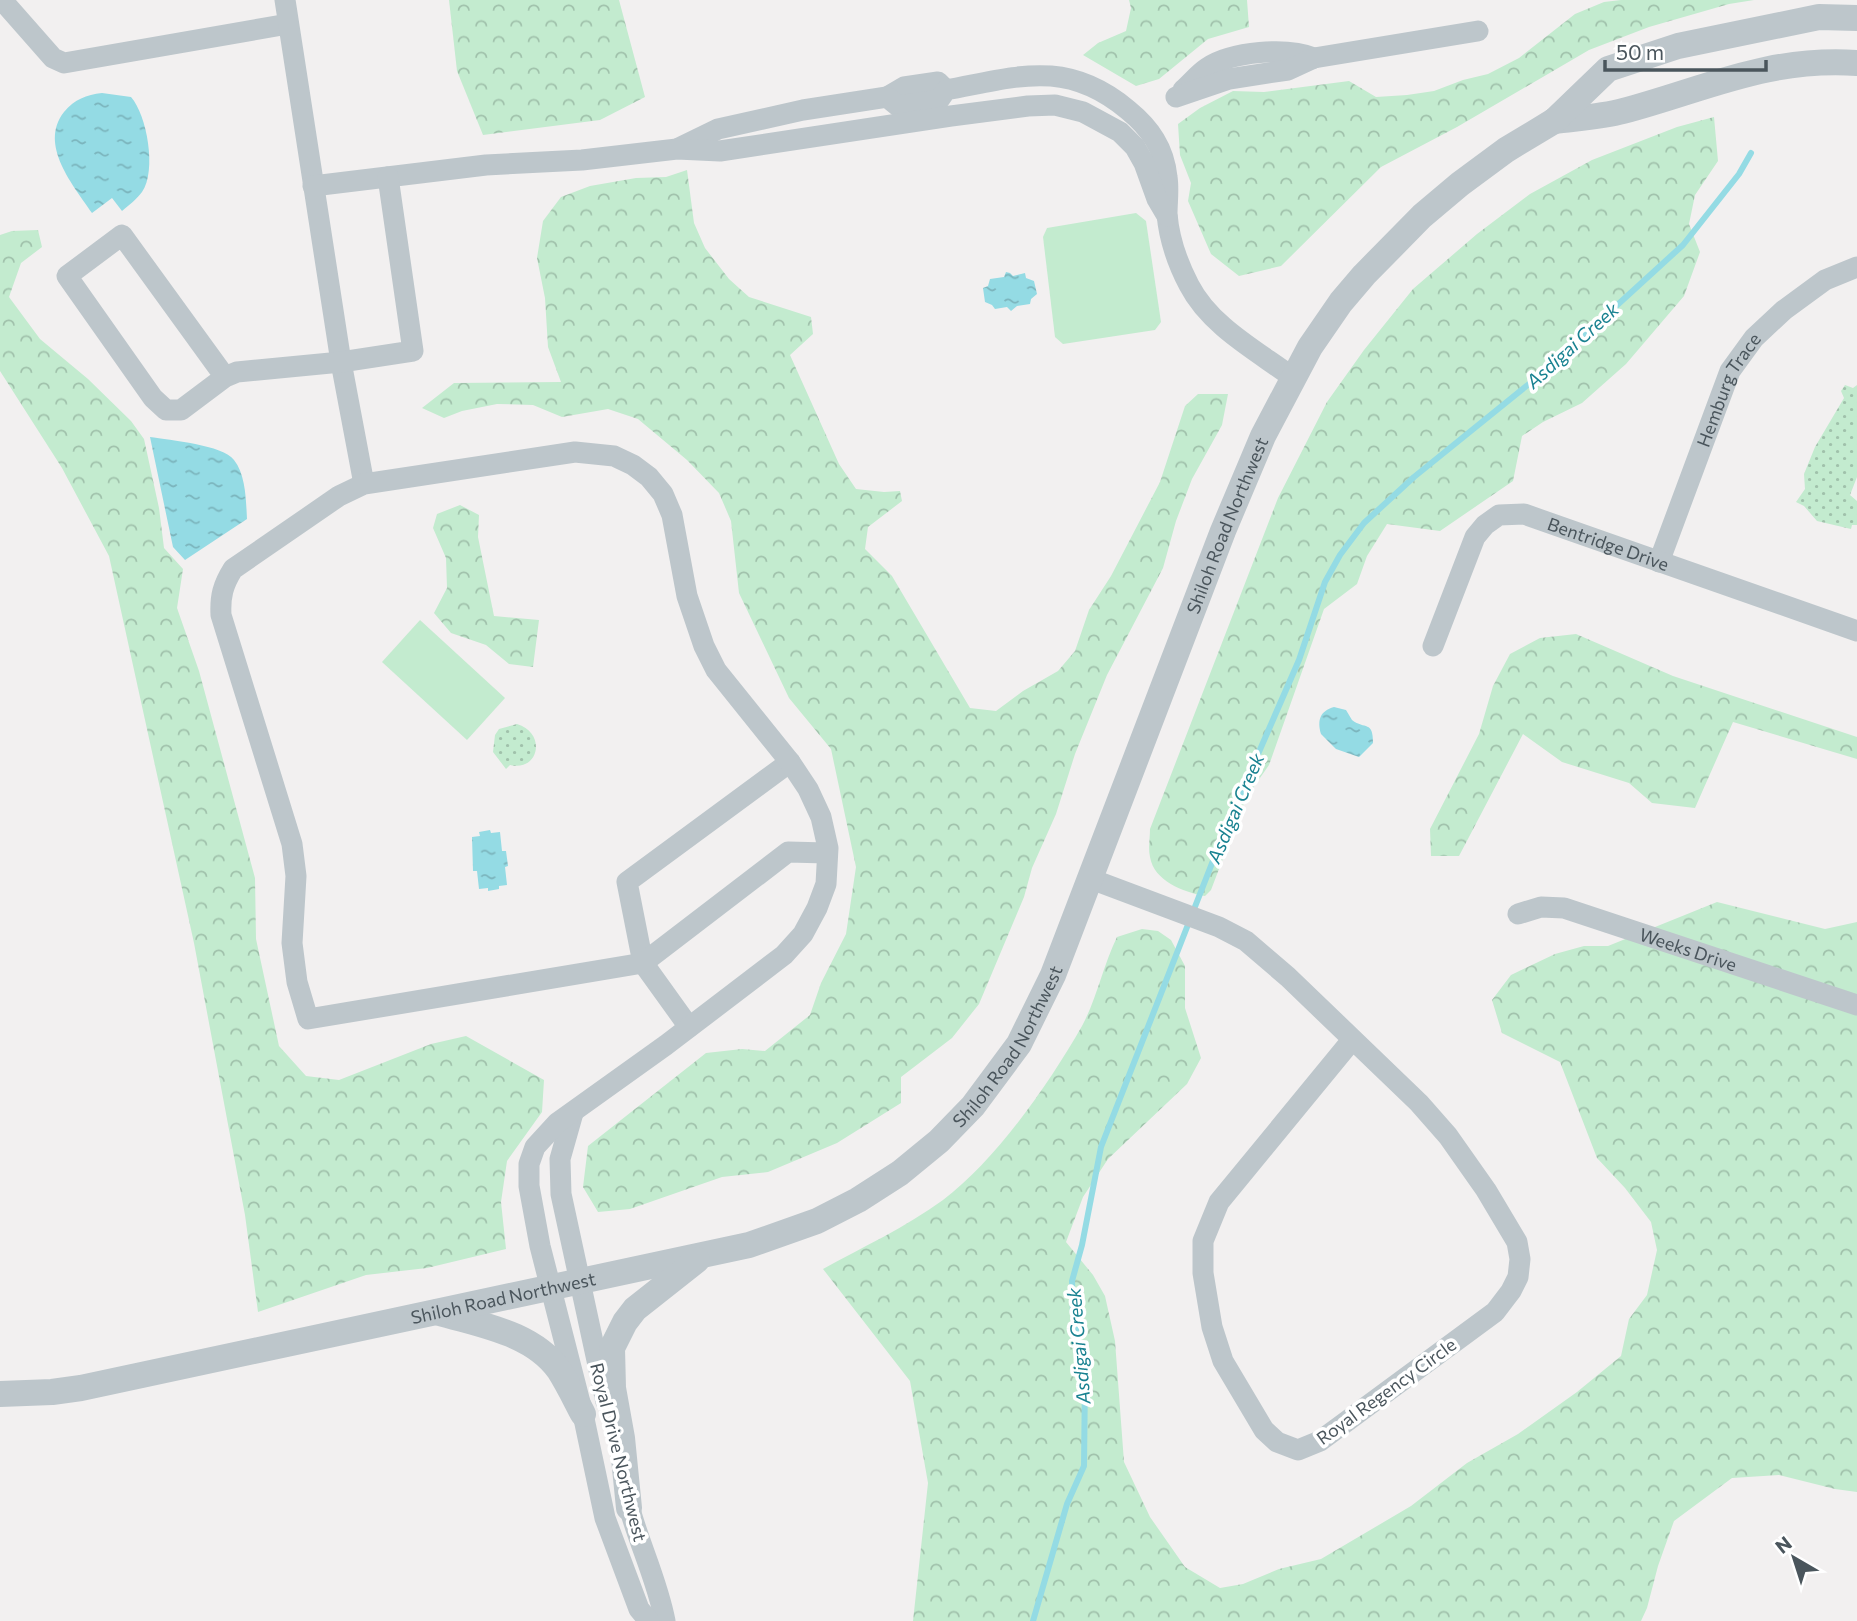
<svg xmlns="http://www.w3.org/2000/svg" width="1857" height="1621" viewBox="0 0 1857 1621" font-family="Commissioner,sans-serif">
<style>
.green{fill:url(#green-dots)}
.forest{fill:url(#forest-crowns)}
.pitch{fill:#c3ebcf}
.water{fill:url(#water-ripples)}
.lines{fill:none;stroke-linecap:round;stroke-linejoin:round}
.stream{stroke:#94dbe4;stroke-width:6}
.minor{stroke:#bdc6cb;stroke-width:21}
.tertiary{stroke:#bdc6cb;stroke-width:26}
.labels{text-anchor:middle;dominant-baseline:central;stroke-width:7;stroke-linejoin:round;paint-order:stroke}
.street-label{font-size:18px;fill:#4a555c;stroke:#fff}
.water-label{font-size:19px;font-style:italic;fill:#198291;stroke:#fff}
</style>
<defs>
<pattern id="green-dots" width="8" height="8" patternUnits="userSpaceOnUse" patternTransform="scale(1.75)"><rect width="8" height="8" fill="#c3ebcf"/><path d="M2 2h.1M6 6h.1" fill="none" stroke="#a0c1ab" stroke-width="1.8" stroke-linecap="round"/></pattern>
<pattern id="forest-crowns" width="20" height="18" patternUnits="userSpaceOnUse" patternTransform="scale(1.75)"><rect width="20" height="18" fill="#c3ebcf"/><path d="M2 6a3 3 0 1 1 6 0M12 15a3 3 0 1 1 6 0" fill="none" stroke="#a0c1ab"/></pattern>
<pattern id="water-ripples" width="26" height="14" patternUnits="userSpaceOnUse" patternTransform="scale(1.75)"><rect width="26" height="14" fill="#94dbe4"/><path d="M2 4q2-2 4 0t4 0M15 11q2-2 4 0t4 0" fill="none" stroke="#7bb4bc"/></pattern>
</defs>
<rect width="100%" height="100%" fill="#f2f0f0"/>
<g class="green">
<path d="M 1845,385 L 1853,388 L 1857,385 L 1857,477 L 1850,495 L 1857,501 L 1857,525 L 1852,525 L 1851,529 L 1817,521 L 1804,506 L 1796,502 L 1805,489 L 1804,474 L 1815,447 L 1844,398 L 1841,391 Z"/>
<path d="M 517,724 C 547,733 539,772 510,765 L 506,769 L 493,752 L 495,735 L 499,729 Z"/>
</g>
<g class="forest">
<path d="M 449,0 L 619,0 L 645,97 L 600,120 L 483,135 L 457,71 Z"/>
<path d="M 1129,0 L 1247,0 L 1249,27 L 1208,39 L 1159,79 L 1136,86 L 1083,55 L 1098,43 L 1126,31 L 1131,8 Z"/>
<path d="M 1621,0 L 1754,0 L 1729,4 L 1649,27 L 1589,50 L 1457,127 L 1381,167 L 1281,266 L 1239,276 L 1211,254 L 1188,201 L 1191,183 L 1180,155 L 1178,124 L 1200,108 L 1233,91 L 1264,92 L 1349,81 L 1376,97 L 1407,95 L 1434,91 L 1463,80 L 1488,74 L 1519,58 L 1575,14 L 1604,2 Z"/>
<path d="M 1714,117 L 1718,161 L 1695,195 L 1689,224 L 1700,252 L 1684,296 L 1626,364 L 1582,403 L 1543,422 L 1522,436 L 1513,481 L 1440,531 L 1387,524 L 1367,556 L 1357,584 L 1324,609 L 1269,765 L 1246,798 L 1211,890 L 1205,896 C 1183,892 1154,881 1150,857 C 1148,848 1150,838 1150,829 L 1278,498 L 1327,402 L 1364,350 L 1413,289 L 1477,234 L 1530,194 L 1592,160 L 1677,127 Z"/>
<path d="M 687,170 L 694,223 L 705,248 L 729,279 L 749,297 L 811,317 L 813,334 L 790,355 L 839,464 L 856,489 L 884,492 L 900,491 L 902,501 L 868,527 L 865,549 L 892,576 L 970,708 L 996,711 L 1023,691 L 1058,671 L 1075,651 L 1089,610 L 1111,576 L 1160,482 L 1185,406 L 1198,394 L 1228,394 L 1222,425 L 1192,479 L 1176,521 L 1163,568 L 1107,675 L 1075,754 L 1056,814 L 1032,868 L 1024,897 L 979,1004 L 952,1038 L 901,1077 L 901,1103 L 837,1143 L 768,1172 L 722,1177 L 630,1209 L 598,1212 L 583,1187 L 588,1146 L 706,1053 L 742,1049 L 765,1051 L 810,1015 L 821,983 L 846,934 L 856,867 L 831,749 L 789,698 L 739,593 L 731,521 L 719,493 L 687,460 L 638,419 L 608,409 L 562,417 L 533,405 L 497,404 L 462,411 L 444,418 L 422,408 L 454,383 L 561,382 L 548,347 L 545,298 L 537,258 L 543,221 L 561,197 L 590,186 L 636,178 L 666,177 Z"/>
<path d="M 38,230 L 42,247 L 21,263 L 9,297 L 40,339 L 88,379 L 131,421 L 144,439 L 159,508 L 164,548 L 183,569 L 177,608 L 199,671 L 255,878 L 256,939 L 279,1046 L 306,1076 L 339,1080 L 431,1044 L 466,1036 L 544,1080 L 542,1112 L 507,1161 L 501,1202 L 506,1249 L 427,1268 L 366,1275 L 258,1312 L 245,1215 L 194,943 L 109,556 L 62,468 L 0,371 L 0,235 L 12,231 Z"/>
<path d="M 460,505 L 479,515 L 478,537 L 494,616 L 539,620 L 533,667 L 509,664 L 486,645 L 451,633 L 434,613 L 447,588 L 446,558 L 433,528 L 437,514 Z"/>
<path d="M 1576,634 L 1673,676 L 1857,737 L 1857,759 L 1733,722 L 1695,808 L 1652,803 L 1629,783 L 1562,762 L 1523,734 L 1459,856 L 1431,856 L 1430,829 L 1479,734 L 1493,686 L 1510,654 L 1540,638 Z"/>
<path d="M 1717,902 L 1825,929 L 1857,922 L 1857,1492 L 1835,1489 L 1779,1475 L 1732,1478 L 1674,1521 L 1658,1566 L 1647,1608 L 1641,1621 L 913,1621 L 928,1483 L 910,1381 L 823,1269 C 863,1247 906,1227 943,1200 C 996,1160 1049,1084 1082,1026 C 1097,998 1103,966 1117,937 L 1142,929 L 1158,931 L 1171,940 L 1185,966 L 1185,1008 L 1201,1058 L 1187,1084 L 1108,1159 L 1083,1197 L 1066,1242 L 1093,1275 L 1105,1296 L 1115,1341 L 1124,1462 L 1150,1517 L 1185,1567 L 1220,1588 L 1243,1584 L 1279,1569 L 1321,1559 L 1411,1506 L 1467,1463 L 1518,1434 L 1577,1392 L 1621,1356 L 1629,1319 L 1647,1295 L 1657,1250 L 1651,1222 L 1625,1188 L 1597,1158 L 1560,1062 L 1502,1033 L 1492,1000 L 1511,975 L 1555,954 L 1584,946 L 1608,946 Z"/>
</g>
<g class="pitch">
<path d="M 1136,213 L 1146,221 L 1161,322 L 1155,330 L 1063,344 L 1055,337 L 1043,237 L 1047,228 Z"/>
<path d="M 420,620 L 505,698 L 467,740 L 382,662 Z"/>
</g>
<g class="water">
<path d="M 102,93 L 131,97 C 147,115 157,171 142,192 C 137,199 129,205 122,211 L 112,198 L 92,213 C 74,186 38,145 64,112 C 75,99 86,95 102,93 Z"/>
<path d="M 1006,272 L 1010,273 L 1013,276 L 1025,273 L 1026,278 L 1034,281 L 1037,294 L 1031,299 L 1030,304 L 1017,306 L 1011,311 L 1007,307 L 995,309 L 992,305 L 985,302 L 983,288 L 988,286 L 990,279 L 1004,277 Z"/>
<path d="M 150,437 C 170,440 223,445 234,460 C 246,475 246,501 247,519 L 185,560 L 173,547 Z"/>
<path d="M 1334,707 L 1346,710 C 1348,713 1350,717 1352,720 C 1365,730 1373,720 1373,743 L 1359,757 L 1336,749 L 1321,734 C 1317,720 1320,711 1334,707 Z"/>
<path d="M 490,830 L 491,833 L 500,832 L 502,851 L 506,851 L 508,866 L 505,867 L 507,885 L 499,886 L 499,889 L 488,891 L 488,888 L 479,889 L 477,871 L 473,871 L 472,837 L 480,836 L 479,832 Z"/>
</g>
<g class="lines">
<path class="stream" d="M 1033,1621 L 1067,1504 L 1084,1466 L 1085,1377 L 1073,1314 L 1072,1281 L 1082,1245 L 1101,1147 L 1225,830 L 1299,660 L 1325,582 L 1340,555 L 1364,523 L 1414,477 L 1545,371 L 1683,245 L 1739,174 L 1751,153"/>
<g class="minor">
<path d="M 2,0 L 53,58 L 64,63 L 288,24"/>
<path d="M 285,0 L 341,362 L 364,484"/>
<path d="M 1183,90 C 1191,83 1198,74 1207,68 C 1232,51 1287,47 1314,58"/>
<path d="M 887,97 L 904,87 L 938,82 L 946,90"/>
<path d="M 1176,97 L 1229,79 L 1288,70 L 1314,58 L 1478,31"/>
<path d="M 679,148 L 718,129 L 803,110 L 887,97 L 898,106 L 939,100 L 946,90 C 1017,77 1066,58 1128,110 C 1150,128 1164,148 1167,177 C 1169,189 1167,202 1167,214 C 1169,238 1178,264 1189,285 C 1210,326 1257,351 1292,377"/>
<path d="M 313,186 L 486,165 L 582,160 L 677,149 L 720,151 L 951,116 L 1028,106 L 1055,105 L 1083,112 L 1120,132 L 1135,147 L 1144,163 L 1157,199 L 1167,216"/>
<path d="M 225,377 L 122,235 L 67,276 L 153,398 L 166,410 L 181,410 L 225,377 L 237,372 L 341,362 L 413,351 L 388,177"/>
<path id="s1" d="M 1659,562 L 1730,371 L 1754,338 L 1784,310 L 1825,280 L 1857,267"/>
<path id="s2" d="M 1433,646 L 1475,537 L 1485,525 L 1499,515 L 1524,514 L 1857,631"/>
<path d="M 1091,879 L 1219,927 L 1246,941 L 1288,977 L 1419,1103 L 1448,1136 L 1486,1190 L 1517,1242 L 1520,1259 L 1518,1277 L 1511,1291 L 1495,1312 L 1320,1441 L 1298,1450 L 1277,1442 L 1264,1430 L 1223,1361 L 1212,1327 L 1203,1273 L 1203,1241 L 1219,1202 L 1352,1040"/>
<path id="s3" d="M 1518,914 L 1541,907 L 1564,908 L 1857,1005"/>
<path d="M 689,1027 L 643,963 L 627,882 L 790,762"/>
<path d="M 573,1113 L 560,1159 L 561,1194 L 606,1402"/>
<path d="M 626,1495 C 636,1538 657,1578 665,1621"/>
<path d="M 649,1621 L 639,1609 L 605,1518 L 583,1414 L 540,1246 L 529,1186 L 529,1164 L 535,1147 L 557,1123 L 666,1045 L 784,955 L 803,934 L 817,908 L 826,884 L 828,848 L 821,817 L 808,789 L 790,762 L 716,670 L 704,646 L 687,596 L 672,515 L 663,494 L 649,477 L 633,465 L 614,456 L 575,452 L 364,484 L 339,496 L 233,569 C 223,585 220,596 221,615 L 292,844 L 296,876 L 292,943 L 297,982 L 308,1019 L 643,963 L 788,852 L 827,853"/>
</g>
<g class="tertiary">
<path d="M 1554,121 C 1577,118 1601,117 1623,111 C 1706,89 1767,57 1857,63"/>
<path d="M 437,1312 C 479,1325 532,1332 559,1370 C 568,1384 575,1399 583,1414"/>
<path id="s4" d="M 0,1394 L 52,1392 L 81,1388 L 749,1245 L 817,1221 L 858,1200 L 900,1173 L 939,1141 L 973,1106 L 1019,1044 L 1053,975 L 1223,531 L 1263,436 L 1310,347 L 1341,302 L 1364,275 L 1422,216 L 1460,184 L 1506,150 L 1554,121 L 1608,69 L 1678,46 L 1819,17 L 1857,18"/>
<path d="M 629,1508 L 622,1438 L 613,1388 L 612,1348 L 625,1322 L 635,1309 L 697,1260"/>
</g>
</g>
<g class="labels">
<g class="street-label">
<text stroke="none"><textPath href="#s1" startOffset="186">Hemburg Trace</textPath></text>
<text stroke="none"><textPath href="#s4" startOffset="1668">Shiloh Road Northwest</textPath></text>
<text stroke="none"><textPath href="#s2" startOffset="264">Bentridge Drive</textPath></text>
<text stroke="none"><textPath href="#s3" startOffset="178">Weeks Drive</textPath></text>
<text stroke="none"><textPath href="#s4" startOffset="1101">Shiloh Road Northwest</textPath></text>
<text stroke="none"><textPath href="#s4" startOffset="513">Shiloh Road Northwest</textPath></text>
<text transform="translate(1386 1391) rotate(-36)">Royal Regency Circle</text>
<text transform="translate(619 1452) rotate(76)">Royal Drive Northwest</text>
</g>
<g class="water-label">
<text transform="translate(1572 345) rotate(-42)">Asdigai Creek</text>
<text transform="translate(1235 808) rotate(-67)">Asdigai Creek</text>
<text transform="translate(1078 1346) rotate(-95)">Asdigai Creek</text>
</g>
</g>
<g transform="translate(1794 1558) rotate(321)" stroke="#ffffff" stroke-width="5" paint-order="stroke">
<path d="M0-5L12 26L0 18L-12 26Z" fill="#4a555c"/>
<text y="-10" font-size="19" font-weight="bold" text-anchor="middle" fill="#4a555c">N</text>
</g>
<path d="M1605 60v10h161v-10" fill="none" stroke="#4a555c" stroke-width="3.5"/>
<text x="1616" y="60" font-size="21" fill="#4a555c" stroke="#ffffff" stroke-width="5" paint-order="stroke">50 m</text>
</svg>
